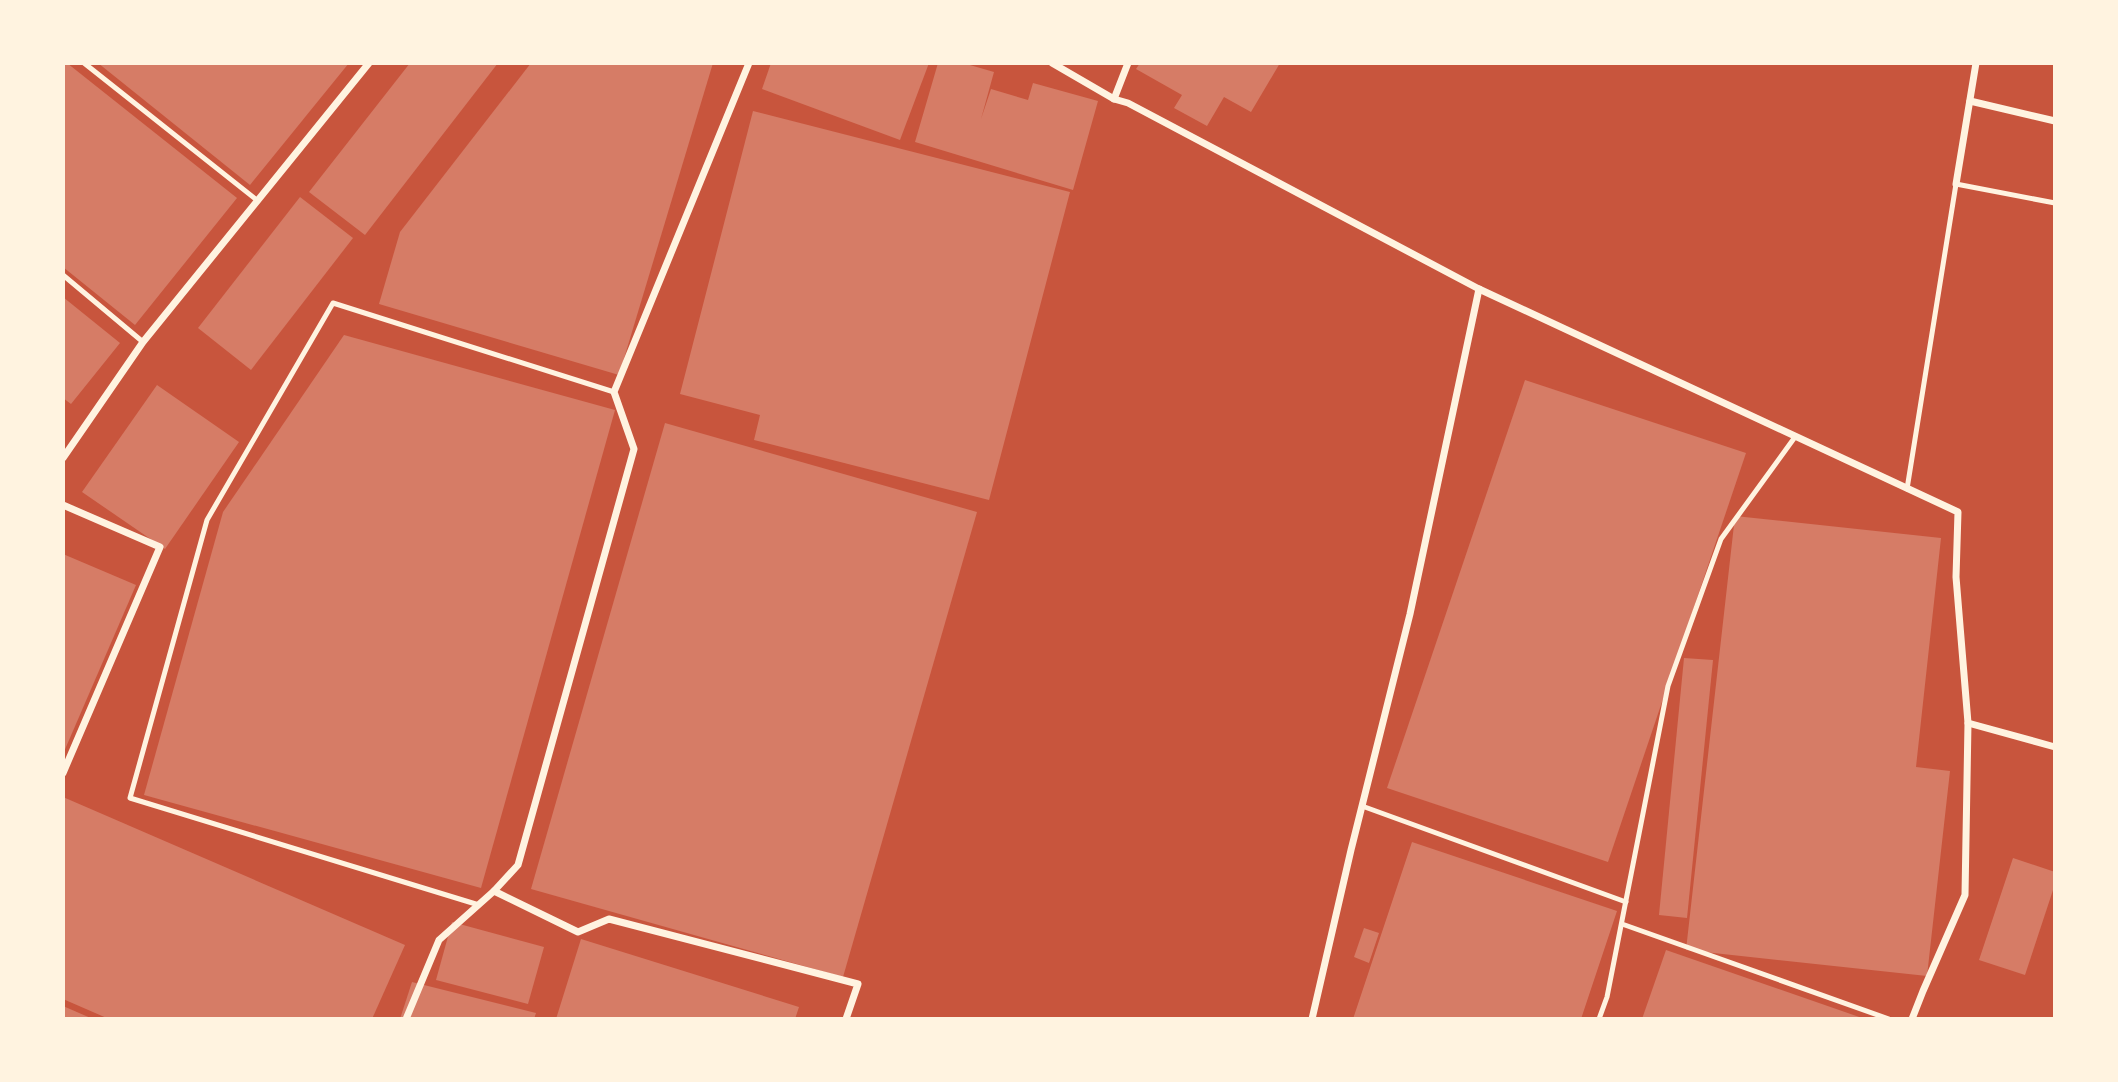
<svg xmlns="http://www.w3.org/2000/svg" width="2118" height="1082" viewBox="0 0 2118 1082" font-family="Barlow,sans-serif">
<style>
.building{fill:#d67c66}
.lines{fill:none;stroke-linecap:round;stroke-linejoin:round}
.service{stroke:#fff3e0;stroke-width:5}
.minor{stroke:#fff3e0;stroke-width:7}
</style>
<rect width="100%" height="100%" fill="#c8553d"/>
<g class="building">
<path d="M 63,63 L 67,63 L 237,198 L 135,325 L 63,267 Z"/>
<path d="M 98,63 L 349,63 L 250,185 Z"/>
<path d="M 410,63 L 498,63 L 365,235 L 309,192 Z"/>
<path d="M 531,63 L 713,63 L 619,375 L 379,304 L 400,232 Z"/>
<path d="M 771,63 L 929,63 L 900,140 L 762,89 Z"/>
<path d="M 938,63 L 963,63 L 994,72 L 981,119 L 991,89 L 1028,100 L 1033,83 L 1098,101 L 1073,190 L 915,142 Z"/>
<path d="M 1140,63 L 1280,63 L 1251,112 L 1224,97 L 1207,126 L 1174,108 L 1182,95 L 1136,69 Z"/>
<path d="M 753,111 L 1070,192 L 989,500 L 754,440 L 760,415 L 680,394 Z"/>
<path d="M 300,197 L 353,238 L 251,370 L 198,328 Z"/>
<path d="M 63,297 L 120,343 L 71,404 L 63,398 Z"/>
<path d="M 344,335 L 615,410 L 481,888 L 144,795 L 223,512 Z"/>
<path d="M 1525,380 L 1746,453 L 1608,862 L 1387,788 Z"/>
<path d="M 157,385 L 239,442 L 165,549 L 82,492 Z"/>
<path d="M 665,423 L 977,512 L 843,977 L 531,889 Z"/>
<path d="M 1735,516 L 1941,538 L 1916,767 L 1950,771 L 1927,976 L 1686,950 Z"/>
<path d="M 63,554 L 136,585 L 63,754 Z"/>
<path d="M 1684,658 L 1713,660 L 1687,918 L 1659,915 Z"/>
<path d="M 63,797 L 405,945 L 372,1019 L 109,1019 L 63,999 Z"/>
<path d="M 1412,842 L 1617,911 L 1581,1019 L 1353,1019 Z"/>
<path d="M 2013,858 L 2055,872 L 2055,884 L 2025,975 L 1979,960 Z"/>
<path d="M 452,922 L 544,947 L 528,1004 L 436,980 Z"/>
<path d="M 1364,928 L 1379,933 L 1369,963 L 1354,957 Z"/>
<path d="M 581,939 L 799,1007 L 795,1019 L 556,1019 Z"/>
<path d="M 1666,950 L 1865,1019 L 1642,1019 Z"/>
<path d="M 412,982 L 536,1013 L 534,1019 L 400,1019 Z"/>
<path d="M 63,1006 L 93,1019 L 63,1019 Z"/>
</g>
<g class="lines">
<g class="service">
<path d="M 84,63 L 258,201"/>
<path d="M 63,275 L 143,342"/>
<path d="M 1907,489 L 1956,184 L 2055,203"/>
<path d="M 1362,806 L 1626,902"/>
<path d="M 479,905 L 130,798 L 207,520 L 333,303 L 614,392"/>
<path d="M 1622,924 L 1889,1019"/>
<path d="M 1599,1019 L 1607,997 L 1668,686 L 1721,539 L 1795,437"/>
</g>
<g class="minor">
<path d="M 749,63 L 614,392 L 634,449 L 518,865 L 494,891 L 578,932 L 609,919 L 858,984 L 846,1019"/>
<path d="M 1052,63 L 1114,99 L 1128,103 L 1479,289 L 1958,512 L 1956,577 L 1968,723 L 1965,895 L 1923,991 L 1912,1019"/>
<path d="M 1114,99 L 1128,63"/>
<path d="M 1970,101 L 2055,121"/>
<path d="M 1956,184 L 1976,63"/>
<path d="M 63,458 L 143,342 L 369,63"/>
<path d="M 63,505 L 160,547 L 63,773"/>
<path d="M 1968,723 L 2055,747"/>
<path d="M 406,1019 L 439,940 L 494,891"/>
<path d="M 1312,1019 L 1351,850 L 1410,614 L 1479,289"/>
</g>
</g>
<rect width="2118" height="1082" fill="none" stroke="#fff3e0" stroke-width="130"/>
</svg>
